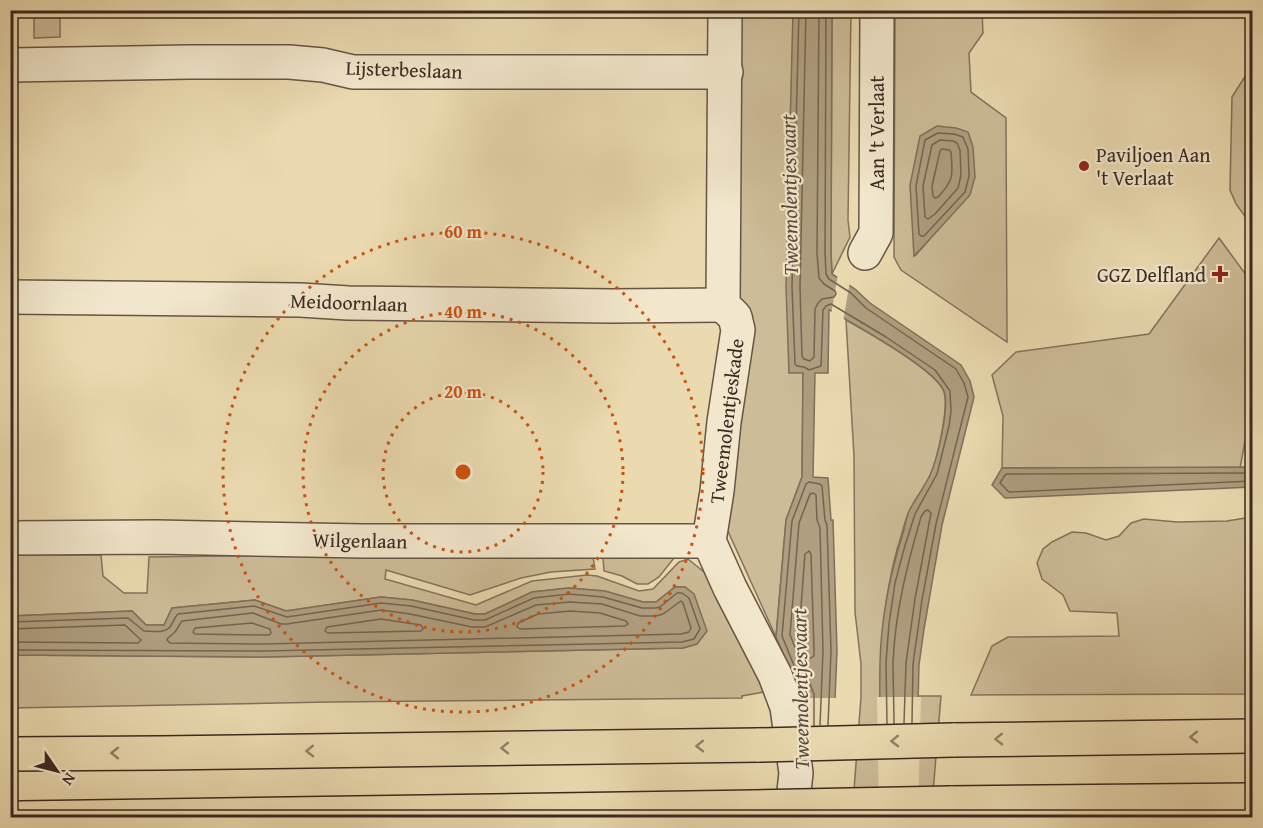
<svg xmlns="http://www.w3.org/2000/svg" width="1263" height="828" viewBox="0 0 1263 828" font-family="'Gentium Book Plus',serif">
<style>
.green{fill:#cdbc98;stroke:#84725c;stroke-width:1.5;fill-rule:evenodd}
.water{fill:#af9e7f;stroke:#806f59;stroke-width:1.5}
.pier{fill:#ebdab0}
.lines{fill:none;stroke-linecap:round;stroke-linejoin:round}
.shore{stroke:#746450;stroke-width:1.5}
.minor-casing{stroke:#654;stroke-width:36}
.highway-casing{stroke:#3a2920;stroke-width:36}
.minor{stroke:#f2e7cc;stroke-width:33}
.highway{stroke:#ebdab0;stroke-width:33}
.highway-bridge-casing{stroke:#3a2920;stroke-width:36;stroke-linecap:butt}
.highway-bridge{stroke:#ebdab0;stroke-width:33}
.oneway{stroke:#928268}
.ring{fill:none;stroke:#ce520f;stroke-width:3;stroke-dasharray:3 6}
.poi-dot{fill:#8f2418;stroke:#f2e7cc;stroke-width:2}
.labels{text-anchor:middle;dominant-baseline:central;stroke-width:4.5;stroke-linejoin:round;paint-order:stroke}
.street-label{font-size:20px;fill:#3a2920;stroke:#f2e7cc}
.poi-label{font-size:20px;fill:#3a2920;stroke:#f2e7cc;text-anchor:start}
.water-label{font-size:21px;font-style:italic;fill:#5d4c3c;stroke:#f2e7cc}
.centre{fill:#ce520f;stroke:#f2e7cc;stroke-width:3}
.ring-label{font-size:18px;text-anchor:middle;font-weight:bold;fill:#ce520f;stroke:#f2e7cc;stroke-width:4.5;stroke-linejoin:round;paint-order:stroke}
</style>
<rect width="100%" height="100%" fill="#ebdab0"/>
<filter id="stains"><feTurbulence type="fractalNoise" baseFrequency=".00333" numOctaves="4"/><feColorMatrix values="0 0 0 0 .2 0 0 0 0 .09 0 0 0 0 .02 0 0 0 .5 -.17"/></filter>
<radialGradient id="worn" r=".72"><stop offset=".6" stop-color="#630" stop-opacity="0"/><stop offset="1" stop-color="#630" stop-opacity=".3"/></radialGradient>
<g class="green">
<path d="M 34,11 L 60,11 L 60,37 L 34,38 Z"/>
<path d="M 737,11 L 793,11 L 789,372 L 803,372 L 802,477 L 786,520 L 776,637 L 722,518 Z"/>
<path d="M 832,11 L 851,11 L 848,220 L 850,237 L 832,274 L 831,253 Z"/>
<path d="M 895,11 L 982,11 L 983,33 L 969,53 L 971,92 L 1006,118 L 1007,342 L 901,270 L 894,257 ZM 968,132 L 929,240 L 915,256 Z"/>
<path d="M 1248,11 L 1252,11 L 1252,226 L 1236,204 L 1230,190 L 1232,97 L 1246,75 Z"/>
<path d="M 1219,238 L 1252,283 L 1252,404 L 1240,468 L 1002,468 L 1003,416 L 992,375 L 1016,352 L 1149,334 Z"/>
<path d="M 846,320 C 866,331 938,372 944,392 C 949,408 937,461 930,476 C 924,488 915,499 909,512 C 904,522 902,535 898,546 C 873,634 881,727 882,817 L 852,817 L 861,697 L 861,664 L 855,612 L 854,456 Z"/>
<path d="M 1252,517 L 1252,694 L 971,695 L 992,646 L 1008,637 L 1119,636 L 1117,613 L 1070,611 L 1063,595 L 1042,579 L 1037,563 L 1043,549 L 1052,542 L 1072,532 L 1086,533 L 1106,540 L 1119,536 L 1131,523 L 1144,519 L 1177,522 L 1227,521 Z"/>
<path d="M 352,554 L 593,557 L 595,569 L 551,572 L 521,578 L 470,595 L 386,570 L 385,579 L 476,605 L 532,581 L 587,575 L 597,576 L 639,591 L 653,589 L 679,562 L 688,559 L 704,572 L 735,627 L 764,692 L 742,696 L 742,698 L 329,702 L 11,708 L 11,655 L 264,657 L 683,648 L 697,644 L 694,595 L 685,587 L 675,587 L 656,602 L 643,602 L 604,591 L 569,588 L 532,592 L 485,614 L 475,614 L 412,600 L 381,597 L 286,611 L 255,600 L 172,608 L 164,625 L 146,625 L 132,611 L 11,616 L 10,555 L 101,555 L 103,576 L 124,593 L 147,593 L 149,557 Z"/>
<path d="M 603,558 L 674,558 L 659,577 L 648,584 L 637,584 L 622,576 L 604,571 Z"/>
<path d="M 918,696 L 941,696 L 931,817 L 915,818 Z"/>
</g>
<g class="water">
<path d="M 793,11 L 832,11 L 831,253 L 832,274 L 855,289 L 870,303 L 961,365 L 970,381 L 974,397 L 942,525 L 924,629 L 919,665 L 915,817 L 882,817 C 881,766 879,714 880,663 C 881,619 890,574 903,533 C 905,526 906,518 909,511 C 915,499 924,488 930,475 C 937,460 950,407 944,391 C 935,368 853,324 830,310 L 829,310 L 828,373 L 815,373 L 813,477 L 828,478 L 831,520 L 833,520 L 837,651 L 830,817 L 801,697 L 776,637 L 786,520 L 802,477 L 803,373 L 789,373 L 786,287 Z"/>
<path d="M 937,126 L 956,128 L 968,132 L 973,147 L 975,177 L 970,195 L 929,240 L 914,256 L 910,185 L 920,136 Z"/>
<path d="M 1252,467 L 1252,487 L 1005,498 L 992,485 L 1002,468 Z"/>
<path d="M 675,587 L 685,587 L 694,594 L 707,631 L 697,644 L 683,648 L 264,657 L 11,655 L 11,616 L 132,611 L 146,625 L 164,625 L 172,608 L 255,600 L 286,611 L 381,597 L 412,600 L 475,614 L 485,614 L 532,592 L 569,588 L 605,591 L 643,602 L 656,602 Z"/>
</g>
<g class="pier">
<path d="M 838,274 L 850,281 L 843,322 L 831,315 Z"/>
<path d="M 877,697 L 921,697 L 918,818 L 879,818 Z"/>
<path d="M 798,698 L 838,698 L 833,818 L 796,818 Z"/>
</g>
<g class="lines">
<g class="shore">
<path d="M 799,10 L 792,287 L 795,364 L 797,366 L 804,367 L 809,370 L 821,366 L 823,310 L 826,306 L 831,304 L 886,337 L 935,370 L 950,391 L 951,411 L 949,426 L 937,474 L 915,514 L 904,549 L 895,583 L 889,624 L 886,662 L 887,724"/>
<path d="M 806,10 L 800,287 L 802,356 L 804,359 L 810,361 L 814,357 L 815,309 L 818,303 L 822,299 L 834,297 L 836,294 L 835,291 L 824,284 L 819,278 L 817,253 L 819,10"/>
<path d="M 826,10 L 825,253 L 826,274 L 829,279 L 851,293 L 866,308 L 956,369 L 964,383 L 968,397 L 936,524 L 922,600 L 913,664 L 912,723"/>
<path d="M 938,133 L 954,134 L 963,137 L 968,149 L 969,176 L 965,192 L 924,236 L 921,236 L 919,234 L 916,186 L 925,140 Z"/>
<path d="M 940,140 L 953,141 L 957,143 L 960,150 L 961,175 L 958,188 L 935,214 L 928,219 L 925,217 L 923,186 L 932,145 Z"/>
<path d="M 942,149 L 949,150 L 951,152 C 953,175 954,180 938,197 L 935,198 L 933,196 L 932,186 L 940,151 Z"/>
<path d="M 1252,473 L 1007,474 L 1005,475 L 1000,483 L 1009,492 L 1252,481"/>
<path d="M 809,551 L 811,554 L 814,650 L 814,656 L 811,658 L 808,657 L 799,633 L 805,554 Z"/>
<path d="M 681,601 L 683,603 L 691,628 L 689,632 L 681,634 L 264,644 L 170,643 L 167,640 L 168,638 L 175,632 L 182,621 L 253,613 L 281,624 L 287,624 L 381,610 L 410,614 L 472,627 L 485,627 L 536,605 L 570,602 L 602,604 L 640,616 L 656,616 L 663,614 Z"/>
<path d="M 570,611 L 600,613 L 626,621 L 628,624 L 625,626 L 520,629 L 517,627 L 518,623 L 538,614 Z"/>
<path d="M 381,619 L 421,625 L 423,629 L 421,631 L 328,633 L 325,631 L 327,627 Z"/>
<path d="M 10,622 L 128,618 L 144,631 C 151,631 164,634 170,627 C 173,623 174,618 178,614 L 254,606 L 287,617 L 381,603 L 411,606 L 474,620 L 485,620 L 534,598 L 569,594 L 603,597 L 642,608 L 656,608 L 660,607 L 677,593 L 682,593 L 689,598 L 700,629 L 694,639 L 682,642 L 264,651 L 10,650"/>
<path d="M 252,623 L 270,629 L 271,633 L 269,635 L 263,635 L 195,634 L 193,632 L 195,628 Z"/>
<path d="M 10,629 L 125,625 L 141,640 L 138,643 L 10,642"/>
<path d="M 806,716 L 806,695 L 782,636 L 792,521 L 806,484 L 809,482 L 820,484 L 822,486 L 825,520 L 827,525 L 831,651 L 828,725"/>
<path d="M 894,724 C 894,703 893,683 893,663 C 895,613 907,565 921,517 L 925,511 L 928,510 L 931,513 L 915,599 L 906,663 L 904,723"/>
<path d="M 814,726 L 814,694 L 790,635 L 799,523 L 810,494 L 813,493 L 816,495 L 817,520 L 820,528 L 823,651 L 820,725"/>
</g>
<g class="minor-casing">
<g id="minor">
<path d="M 725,10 L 723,305 L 735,317 L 738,330 L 724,422 L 717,491 L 709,541 L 730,588 L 775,675 L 787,707 L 796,773 L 791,818"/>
<path d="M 10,65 L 190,62 L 289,62 L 323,65 L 353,72 L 726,72"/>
<path d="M 865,253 L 876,233 L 877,10"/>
<path d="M 10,297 L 300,300 L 348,303 L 612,306 L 723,305"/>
<path d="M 10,538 L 156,537 L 363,541 L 709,541"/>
</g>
</g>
<g class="highway-casing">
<g id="highway">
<path d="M 953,740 L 1252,736"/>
<path d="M 10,754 L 160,753 L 759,745"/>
<path d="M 950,803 L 1252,800"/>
<path d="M 21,818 L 755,807"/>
</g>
</g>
<use href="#minor" class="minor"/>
<use href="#highway" class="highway"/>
<g class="highway-bridge-casing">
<g id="highway-bridge">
<path d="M 759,745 L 953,740"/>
<path d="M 755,807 L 950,803"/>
</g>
</g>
<use href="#highway-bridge" class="highway-bridge"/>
</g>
<defs><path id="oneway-chevron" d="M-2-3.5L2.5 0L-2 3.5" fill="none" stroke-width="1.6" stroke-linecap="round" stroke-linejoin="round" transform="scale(1.5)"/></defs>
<g class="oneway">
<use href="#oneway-chevron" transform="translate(1194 737) rotate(179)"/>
<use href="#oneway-chevron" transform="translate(999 739) rotate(179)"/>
<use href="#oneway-chevron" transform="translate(895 741) rotate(179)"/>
<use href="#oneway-chevron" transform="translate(700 746) rotate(179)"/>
<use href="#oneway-chevron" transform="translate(505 748) rotate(179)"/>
<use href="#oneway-chevron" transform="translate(310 751) rotate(179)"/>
<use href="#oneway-chevron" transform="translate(115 753) rotate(180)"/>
</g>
<g class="ring">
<circle cx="463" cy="472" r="80"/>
<circle cx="463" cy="472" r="160"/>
<circle cx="463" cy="472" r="240"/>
</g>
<g class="poi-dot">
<circle cx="1084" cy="166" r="6"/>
<path d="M1217 265h6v6h6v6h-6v6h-6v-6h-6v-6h6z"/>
</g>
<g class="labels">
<g class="street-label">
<text transform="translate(404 69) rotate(2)">Lijsterbeslaan</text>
<text transform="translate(876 133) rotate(-90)">Aan 't Verlaat</text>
<text transform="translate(349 302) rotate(2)">Meidoornlaan</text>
<text transform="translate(726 421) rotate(-83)">Tweemolentjeskade</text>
<text transform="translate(360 540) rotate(1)">Wilgenlaan</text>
</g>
<g class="poi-label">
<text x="1096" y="154">Paviljoen Aan<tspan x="1096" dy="23">'t Verlaat</tspan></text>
<text x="1206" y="274" text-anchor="end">GGZ Delfland</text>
</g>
<g class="water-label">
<text transform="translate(789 195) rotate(-91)">Tweemolentjesvaart</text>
<text transform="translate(800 689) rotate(-91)">Tweemolentjesvaart</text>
</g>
</g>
<circle cx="463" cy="472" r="9" class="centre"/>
<g class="ring-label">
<text x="463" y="238">60 m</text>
<text x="463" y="318">40 m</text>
<text x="463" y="398">20 m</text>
</g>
<rect width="1263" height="828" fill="none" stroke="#ebdab0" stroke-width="36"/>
<rect x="12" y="12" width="1239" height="804" fill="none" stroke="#3a2920" stroke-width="3"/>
<rect x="18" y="18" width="1227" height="792" fill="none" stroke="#3a2920" stroke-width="1.5"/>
<g transform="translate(57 771) rotate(125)" stroke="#f2e7cc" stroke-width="4.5" paint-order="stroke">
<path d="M0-4.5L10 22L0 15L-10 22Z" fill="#3a2920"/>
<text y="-9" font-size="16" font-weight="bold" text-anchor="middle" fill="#3a2920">N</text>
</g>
<rect width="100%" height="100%" filter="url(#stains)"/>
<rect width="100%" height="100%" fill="url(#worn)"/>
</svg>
